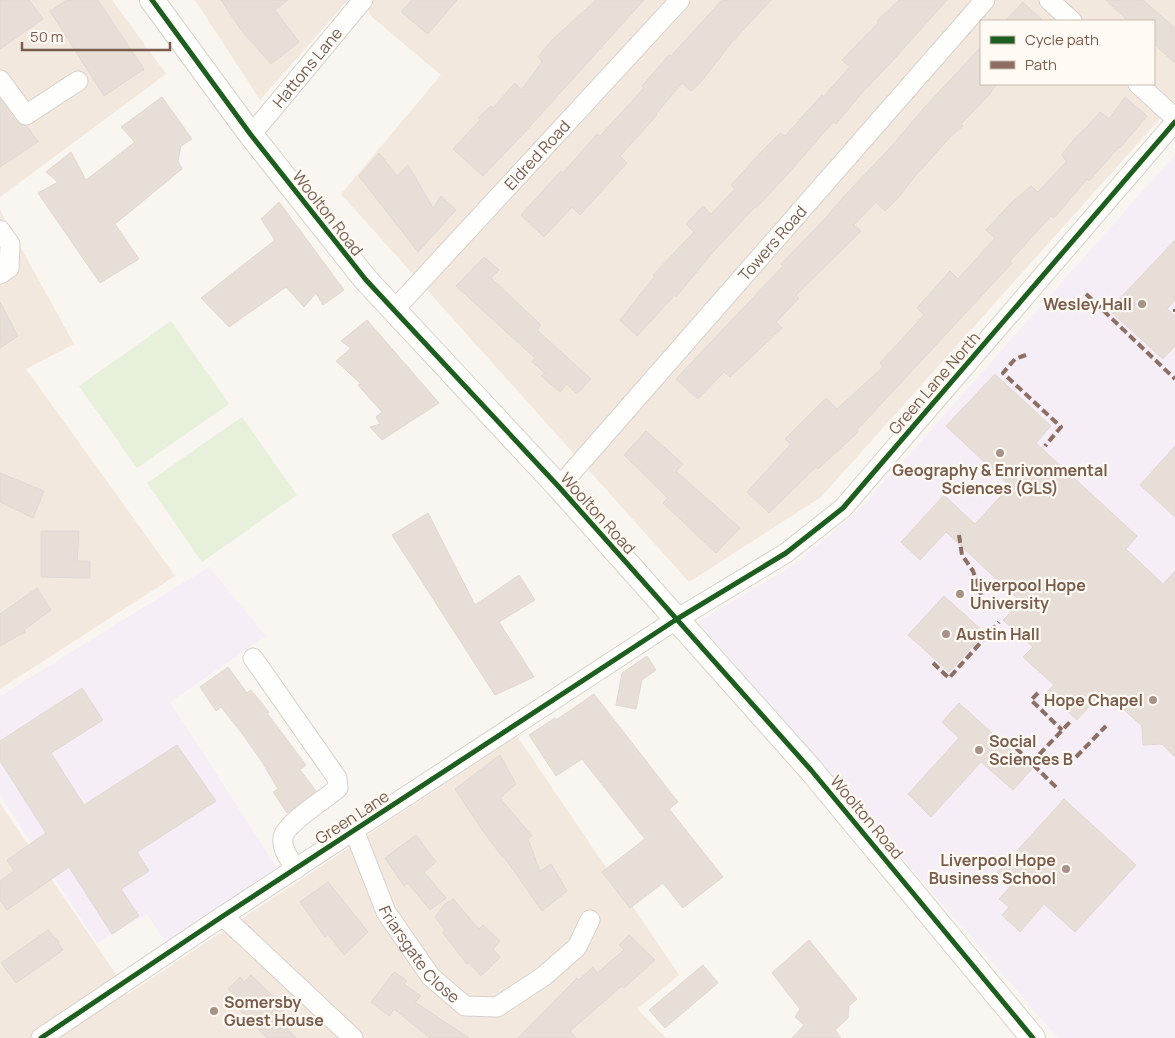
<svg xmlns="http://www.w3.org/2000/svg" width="1175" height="1038" viewBox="0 0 1175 1038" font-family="Manrope,sans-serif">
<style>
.residential{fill:#f2e8de;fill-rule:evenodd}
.education{fill:#f6eef6}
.green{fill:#e7f0db}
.building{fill:#e6ded7;stroke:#e2d8d2}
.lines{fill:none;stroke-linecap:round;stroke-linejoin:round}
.minor-casing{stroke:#d7d1cb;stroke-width:21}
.tertiary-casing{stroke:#d7d1cb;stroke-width:26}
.minor{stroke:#fefefd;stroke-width:19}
.tertiary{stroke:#fefefd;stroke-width:24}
.quiet{stroke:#8d6e63;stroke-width:4;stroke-dasharray:8 4;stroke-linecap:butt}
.cycleway-casing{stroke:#fffaf3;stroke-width:8}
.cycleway{stroke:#1b5e20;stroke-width:5}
.poi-dot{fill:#a69286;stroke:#fffaf3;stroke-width:2}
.labels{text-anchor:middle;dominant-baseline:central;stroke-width:4.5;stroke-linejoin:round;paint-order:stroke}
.street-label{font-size:16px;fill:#7a5c4d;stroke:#fffaf3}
.poi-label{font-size:16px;font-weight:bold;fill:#7a5c4d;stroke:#fffaf3;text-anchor:start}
</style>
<rect width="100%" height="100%" fill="#f9f5f0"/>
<g class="residential">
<path d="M 0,0 L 112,0 L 166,74 L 0,197 Z"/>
<path d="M 195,0 L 348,0 L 260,100 Z"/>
<path d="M 362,0 L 1175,0 L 1175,102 L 821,497 L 689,582 L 341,194 L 441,75 L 372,17 ZM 981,21 L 1154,21 L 1154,84 L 981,84 Z"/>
<path d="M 0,210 L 74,344 L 26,369 L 175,576 L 0,689 Z"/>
<path d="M 517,736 L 679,975 L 637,1009 L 666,1038 L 0,1038 L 0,803 L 115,973 L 127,995 Z"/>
</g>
<g class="education">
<path d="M 1175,155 L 1175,1038 L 1058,1038 L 698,622 L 792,566 L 854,515 L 914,449 Z"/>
<path d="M 209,567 L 266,636 L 170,702 L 283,877 L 171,951 L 147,914 L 97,943 L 0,795 L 0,696 Z"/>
</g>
<g class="green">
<path d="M 171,321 L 229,404 L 137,468 L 79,386 Z"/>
<path d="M 242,417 L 297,495 L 202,562 L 147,483 Z"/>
</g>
<g class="building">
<path d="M 0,0 L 29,0 L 43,19 L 0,49 Z"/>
<path d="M 67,0 L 98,0 L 144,69 L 104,96 L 50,11 Z"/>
<path d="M 221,0 L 288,0 L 275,10 L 299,42 L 271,64 L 241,30 Z"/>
<path d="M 412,0 L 457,0 L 428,34 L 401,12 Z"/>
<path d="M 596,0 L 644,0 L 524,133 L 483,176 L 453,149 L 480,120 L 478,118 L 491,106 L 493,108 L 515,83 L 521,90 L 542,62 L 538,57 L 552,40 Z"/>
<path d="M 722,0 L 771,0 L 732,42 L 700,83 L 691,91 L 682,83 L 656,114 L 657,115 L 620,156 L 627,163 L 580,215 L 572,207 L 544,237 L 521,215 L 561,171 L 563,173 L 597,134 L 600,136 L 644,88 L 642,86 L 669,55 L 671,56 Z"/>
<path d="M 899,0 L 947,0 L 896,57 L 861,94 L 836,124 L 833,122 L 787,175 L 756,208 L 755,207 L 713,252 L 676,297 L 675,295 L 637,336 L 620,320 L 655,276 L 653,275 L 694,232 L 686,224 L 703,206 L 711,214 L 735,189 L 731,185 L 761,152 L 780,133 L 785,136 L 822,95 L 823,97 L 850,67 L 842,60 L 879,22 L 877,21 Z"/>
<path d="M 1106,0 L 1143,0 L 1175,28 L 1175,63 L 1154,44 L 1154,21 L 1128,21 Z"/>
<path d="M 1023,2 L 1043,21 L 1005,21 Z"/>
<path d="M 981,47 L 981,84 L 997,84 L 988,96 L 961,124 L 963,126 L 951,136 L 920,171 L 919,171 L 898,198 L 885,211 L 876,202 L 854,225 L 861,231 L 796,295 L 799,298 L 776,322 L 782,328 L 730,377 L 724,372 L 698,399 L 676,379 L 783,266 L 781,264 L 821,223 L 848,192 L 891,147 L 924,108 Z"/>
<path d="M 162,97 L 192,139 L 181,146 L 178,161 L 182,169 L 115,224 L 139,259 L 100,283 L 38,193 L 58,182 L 46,172 L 71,152 L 86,180 L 135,142 L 121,127 Z"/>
<path d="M 1125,97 L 1147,116 L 1120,148 L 1119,147 L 1089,181 L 1087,179 L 1054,218 L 1051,216 L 1010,261 L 1012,263 L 857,430 L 858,432 L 818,469 L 816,467 L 769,513 L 747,492 L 791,444 L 785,439 L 826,398 L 837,409 L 883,367 L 880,363 L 924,315 L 917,308 L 950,271 L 958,279 L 995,238 L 986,230 L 1012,202 L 1031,186 L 1038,192 L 1066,162 L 1062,154 L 1078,135 L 1087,127 L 1100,112 L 1109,119 Z"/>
<path d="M 0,99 L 17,122 L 22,125 L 27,126 L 38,142 L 0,167 Z"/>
<path d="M 379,153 L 397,176 L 408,165 L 433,208 L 441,196 L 456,210 L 418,252 L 359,176 Z"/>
<path d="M 279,202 L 344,290 L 323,305 L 316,293 L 304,307 L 286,287 L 229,327 L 201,298 L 275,240 L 261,219 Z"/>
<path d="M 1175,240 L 1175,300 L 1167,309 L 1175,316 L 1175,346 L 1163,359 L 1109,310 Z"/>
<path d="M 484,257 L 499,270 L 491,278 L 541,325 L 537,330 L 591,379 L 577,394 L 567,384 L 560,392 L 541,376 L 545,373 L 532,362 L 535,358 L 456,286 Z"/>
<path d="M 0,302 L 18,336 L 0,348 Z"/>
<path d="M 367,320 L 439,403 L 382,440 L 370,427 L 380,424 L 376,417 L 382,412 L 358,385 L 361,384 L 336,361 L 351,348 L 341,341 Z"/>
<path d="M 995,374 L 1051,426 L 1036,443 L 1137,536 L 1126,549 L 1163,584 L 1175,571 L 1175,757 L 1162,744 L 1143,745 L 1142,726 L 1103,691 L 1077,720 L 1047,692 L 1054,685 L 1023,657 L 1033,647 L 1003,620 L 1021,602 L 946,532 L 920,560 L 901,542 L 944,495 L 975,524 L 1010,486 L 946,426 Z"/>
<path d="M 646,431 L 683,464 L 676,471 L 740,528 L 716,553 L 663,503 L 668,498 L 624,455 Z"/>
<path d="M 1175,446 L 1175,517 L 1140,485 Z"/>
<path d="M 0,473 L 44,491 L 33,518 L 0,502 Z"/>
<path d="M 428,513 L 475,605 L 519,575 L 535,600 L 499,622 L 534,677 L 495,695 L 392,535 Z"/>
<path d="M 41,531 L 79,531 L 77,561 L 90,561 L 90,578 L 41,577 Z"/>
<path d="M 37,588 L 51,610 L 24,630 L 25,632 L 0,646 L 0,614 Z"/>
<path d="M 944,596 L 985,633 L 949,672 L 908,635 Z"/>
<path d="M 647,656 L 656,670 L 642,680 L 636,709 L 616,705 L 622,673 Z"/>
<path d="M 228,667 L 247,693 L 251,690 L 269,712 L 267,713 L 306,765 L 300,770 L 316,791 L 287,813 L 273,792 L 278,789 L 262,762 L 241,732 L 221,707 L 216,711 L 200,687 Z"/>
<path d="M 82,688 L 103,720 L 51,753 L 84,805 L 177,745 L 216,801 L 137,852 L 149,871 L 121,889 L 139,916 L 112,934 L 69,867 L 7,910 L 0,900 L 0,881 L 14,871 L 7,860 L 46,833 L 0,761 L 0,741 Z"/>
<path d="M 594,694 L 678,802 L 669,809 L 723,877 L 683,908 L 663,883 L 630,908 L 602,872 L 645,839 L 582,759 L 556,776 L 529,735 L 555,718 L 556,720 Z"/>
<path d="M 959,703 L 1032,769 L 1013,790 L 981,762 L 931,817 L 908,794 L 959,738 L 942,722 Z"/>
<path d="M 500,755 L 516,784 L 500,798 L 532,836 L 528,839 L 540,871 L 551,864 L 567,891 L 542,911 L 504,857 L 503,858 L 481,828 L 455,789 Z"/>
<path d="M 1064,799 L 1136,865 L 1075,932 L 1044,904 L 1020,932 L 1002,915 L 1009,907 L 999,899 L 1010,887 L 996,874 Z"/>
<path d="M 416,835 L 436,862 L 424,872 L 446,898 L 430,910 L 408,883 L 404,886 L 385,858 Z"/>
<path d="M 328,882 L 368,932 L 344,955 L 328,934 L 325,937 L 300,902 Z"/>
<path d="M 453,899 L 479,929 L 483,925 L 500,941 L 493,949 L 500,957 L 481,976 L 468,962 L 467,964 L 443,933 L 445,930 L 435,917 L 445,904 Z"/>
<path d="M 48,930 L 59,942 L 58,943 L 63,950 L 16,983 L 1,963 Z"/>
<path d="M 629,935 L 655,960 L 624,988 L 622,986 L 570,1031 L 576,1038 L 518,1038 L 577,978 L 579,980 L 593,967 L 597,973 L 624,950 L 619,945 Z"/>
<path d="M 809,940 L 857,999 L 849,1006 L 848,1018 L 835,1030 L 841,1038 L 792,1038 L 804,1025 L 795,1017 L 800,1009 L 772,973 Z"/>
<path d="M 703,965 L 718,983 L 665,1028 L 649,1010 Z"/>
<path d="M 394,972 L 407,981 L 404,984 L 421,996 L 415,1002 L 469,1038 L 430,1038 L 394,1009 L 389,1016 L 371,1002 Z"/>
<path d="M 251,975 L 286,1009 L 277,1018 L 296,1038 L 267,1038 L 236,1007 L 240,1000 L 228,989 L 240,977 L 244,982 Z"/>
</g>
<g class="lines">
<g class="minor-casing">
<g id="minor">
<path d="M 1049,0 L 1072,21"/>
<path d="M 0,80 L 26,115 L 78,81"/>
<path d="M 1138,84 L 1175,118"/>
<path id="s1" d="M 251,135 L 363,0"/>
<path d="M 0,230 L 10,244 L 9,268 L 0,274"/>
<path id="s2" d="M 394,310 L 680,0"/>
<path id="s3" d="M 559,487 L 985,0"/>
<path d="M 253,658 L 337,778 L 338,788 C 326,799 287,822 283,837 C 281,849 290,860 296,869"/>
<path id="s4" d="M 354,830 L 386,912 L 431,977 L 465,1006 L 497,1007 L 544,976 L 577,947 L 590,920"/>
<path d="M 223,916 L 353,1038"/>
<path d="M 41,1038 L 223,916 L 677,619 L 786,553 L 843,508 L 1175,122"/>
</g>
</g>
<g class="tertiary-casing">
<path id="tertiary" d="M 152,0 L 251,135 L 366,280 L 559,487 L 811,770 L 1033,1038"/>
</g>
<use href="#minor" class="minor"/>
<use href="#tertiary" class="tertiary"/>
<g class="quiet">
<path d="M 1086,294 L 1175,379"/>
<path d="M 1175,309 L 1175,312"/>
<path d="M 1026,355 L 1015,359 L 1003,373 L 1061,427 L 1045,446"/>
<path d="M 959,535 L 962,555 L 973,571 L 981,595"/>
<path d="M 933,663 L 949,678 L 999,622"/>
<path d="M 1038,693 L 1031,700 L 1062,730"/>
<path d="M 1016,748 L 1059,790"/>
<path d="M 1076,757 L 1106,726"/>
<path d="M 1031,763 L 1070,722"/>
</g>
<g class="cycleway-casing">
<g id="cycleway">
<path d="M 152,0 L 251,135 L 366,280 L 559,487 L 811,770 L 1033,1038"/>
<path d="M 41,1038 L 223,916 L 677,619 L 786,553 L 843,508 L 1175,122"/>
</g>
</g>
<use href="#cycleway" class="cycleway"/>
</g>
<g class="poi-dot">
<circle cx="1142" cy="304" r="5"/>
<circle cx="1000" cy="453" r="5"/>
<circle cx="960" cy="594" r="5"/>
<circle cx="946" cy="634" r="5"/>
<circle cx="1153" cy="700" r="5"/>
<circle cx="979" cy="750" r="5"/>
<circle cx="1066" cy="869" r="5"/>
<circle cx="214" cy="1011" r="5"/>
</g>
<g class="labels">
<g class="street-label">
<text stroke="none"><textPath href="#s1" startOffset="88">Hattons Lane</textPath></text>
<text stroke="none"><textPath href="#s2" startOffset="211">Eldred Road</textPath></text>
<text transform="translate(328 213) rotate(52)">Woolton Road</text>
<text stroke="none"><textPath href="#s3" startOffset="324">Towers Road</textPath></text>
<text transform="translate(934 383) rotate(-49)">Green Lane North</text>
<text transform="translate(598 513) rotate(48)">Woolton Road</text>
<text transform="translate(352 817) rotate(-33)">Green Lane</text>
<text transform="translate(867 817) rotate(50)">Woolton Road</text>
<text stroke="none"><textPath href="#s4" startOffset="142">Friarsgate Close</textPath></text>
</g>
<g class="poi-label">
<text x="1132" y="304" text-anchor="end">Wesley Hall</text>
<text x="1000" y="470" text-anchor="middle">Geography &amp; Enrivonmental<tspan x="1000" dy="18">Sciences (GLS)</tspan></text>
<text x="970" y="585">Liverpool Hope<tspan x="970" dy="18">University</tspan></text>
<text x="956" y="634">Austin Hall</text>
<text x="1143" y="700" text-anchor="end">Hope Chapel</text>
<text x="989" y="741">Social<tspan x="989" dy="18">Sciences B</tspan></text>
<text x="1056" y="860" text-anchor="end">Liverpool Hope<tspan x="1056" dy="18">Business School</tspan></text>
<text x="224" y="1002">Somersby<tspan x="224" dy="18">Guest House</tspan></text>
</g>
</g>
<rect x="980" y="20" width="175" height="65" fill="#fffaf3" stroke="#cabbb1"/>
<rect x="990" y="36" width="25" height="8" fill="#1b5e20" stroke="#cabbb1"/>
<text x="1025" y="45" font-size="15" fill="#7a5c4d">Cycle path</text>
<rect x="990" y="61" width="25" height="8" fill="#8d6e63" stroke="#cabbb1"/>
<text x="1025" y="70" font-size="15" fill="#7a5c4d">Path</text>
<path d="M22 42v8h148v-8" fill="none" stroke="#7a5c4d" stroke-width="2.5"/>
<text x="30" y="42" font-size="15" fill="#7a5c4d" stroke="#fffaf3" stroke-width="4" paint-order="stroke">50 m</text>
</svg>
